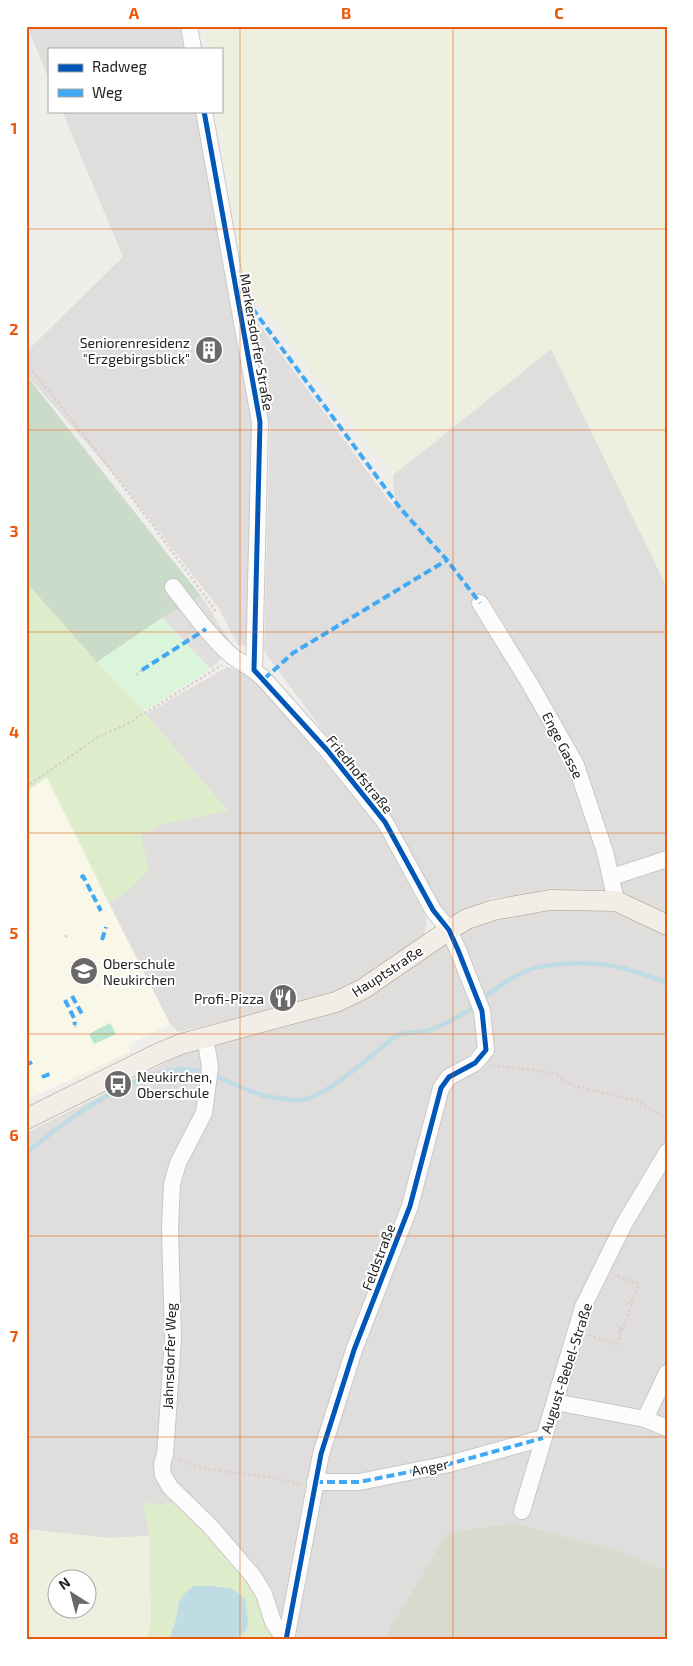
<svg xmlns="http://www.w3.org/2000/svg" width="693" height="1666" viewBox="0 0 693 1666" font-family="'Exo 2',sans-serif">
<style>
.residential{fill:#dfdedc}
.education{fill:#f8f7e8}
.construction{fill:#d9d9cd}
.farmland{fill:#efefdf;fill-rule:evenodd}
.grass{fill:#ddeccb}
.cemetery{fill:#cadbca}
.park{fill:#daf5da}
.pitch{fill:#b7e6d2}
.parking{fill:#e0dfde}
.water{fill:#bfdbe3}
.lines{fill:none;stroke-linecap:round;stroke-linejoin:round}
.stream{stroke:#bfdbe3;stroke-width:4.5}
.minor-casing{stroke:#c9c8c7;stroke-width:18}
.major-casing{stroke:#a79c86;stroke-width:21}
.path{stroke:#dccecd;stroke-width:2.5;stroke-dasharray:2.5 2.5;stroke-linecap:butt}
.minor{stroke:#fdfcfc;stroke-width:16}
.major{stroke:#f3ede7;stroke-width:20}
.quiet{stroke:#3fa9f5;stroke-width:4;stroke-dasharray:8 4;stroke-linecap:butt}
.cycleway-casing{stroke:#fff;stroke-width:8}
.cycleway{stroke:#0057b8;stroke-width:5}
.grid{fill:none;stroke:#e8590c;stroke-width:1;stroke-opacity:0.55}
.labels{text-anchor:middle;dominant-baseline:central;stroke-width:4;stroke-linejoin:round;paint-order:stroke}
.poi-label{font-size:14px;fill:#222;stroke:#fff;text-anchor:end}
.street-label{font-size:14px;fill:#222;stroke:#fff}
.neatline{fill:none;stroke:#e8590c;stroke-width:2}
.grid-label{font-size:16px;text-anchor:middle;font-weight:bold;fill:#e8590c}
</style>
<rect width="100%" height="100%" fill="#f0eeeb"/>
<g class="residential">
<path d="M 27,26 L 186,26 L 189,49 L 49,49 L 49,79 Z"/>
<path d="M 62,111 L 200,111 L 254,420 L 248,645 L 238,645 L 218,607 L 117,478 L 26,374 L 26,352 L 123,257 Z"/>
<path d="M 246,306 L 395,509 L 393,475 L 551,349 L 667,587 L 667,1571 L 621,1551 L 569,1538 L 513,1523 L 448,1533 L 391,1627 L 386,1640 L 289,1640 L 179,1502 L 158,1505 L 145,1503 L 149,1536 L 107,1538 L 26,1529 L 26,1133 L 203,1044 L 275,1028 L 455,934 L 525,910 L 611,909 L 606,891 L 491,898 L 443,927 L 398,833 L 264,651 L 270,427 Z"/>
<path d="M 227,667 L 254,677 L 379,828 L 427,919 L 424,935 L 333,997 L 178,1032 L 170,1024 L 109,903 L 124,894 L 141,835 L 162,824 L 228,811 L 146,714 Z"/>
</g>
<path class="education" d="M 47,777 L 116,918 L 170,1024 L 128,1045 L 130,1052 L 26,1100 L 26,792 Z"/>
<path class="construction" d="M 513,1523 L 569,1538 L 621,1551 L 667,1571 L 667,1640 L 386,1640 L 391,1627 L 447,1533 Z"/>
<g class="farmland">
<path d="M 204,26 L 667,26 L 667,587 L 551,349 L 393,475 L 243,281 L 217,111 L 221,111 L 221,49 L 208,49 Z"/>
<path d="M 26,1529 L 107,1538 L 149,1536 L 151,1620 L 147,1640 L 26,1640 ZM 58,1578 L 88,1578 L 88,1608 L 58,1608 Z"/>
</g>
<g class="grass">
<path d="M 26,582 L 97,662 L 146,714 L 228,811 L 162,824 L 141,835 L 149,870 L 124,894 L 109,903 L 47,777 L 26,792 Z"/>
<path d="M 179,1502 L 253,1582 L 277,1640 L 147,1640 L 151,1619 L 149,1536 L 144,1503 L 158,1505 Z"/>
</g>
<path class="cemetery" d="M 26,375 L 201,596 L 162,618 L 97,662 L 26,582 Z"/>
<path class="park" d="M 162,618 L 211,669 L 144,711 L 97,662 Z"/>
<path class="pitch" d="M 110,1023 L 116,1034 L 94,1044 L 89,1034 Z"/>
<g class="parking">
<path d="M 203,212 L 211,248 L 173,256 L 166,221 Z"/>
<path d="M 188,416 L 209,445 L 180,469 L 158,440 Z"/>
<path d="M 201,596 L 233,646 L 211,669 L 162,618 Z"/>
</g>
<path class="water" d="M 194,1586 L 211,1586 L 233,1589 L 245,1599 L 248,1624 L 246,1631 L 234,1640 L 170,1640 C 171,1632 174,1627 176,1620 C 180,1602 176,1599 194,1586 Z"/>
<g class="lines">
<g class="stream">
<path d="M 482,1000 C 497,987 513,976 531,969 C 538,966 547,966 554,965 C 598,959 627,967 667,983"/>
<path d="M 26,1152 C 39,1145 50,1133 62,1125 C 92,1103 138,1075 175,1070 C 207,1066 233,1087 262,1095 C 272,1098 285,1099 295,1100 C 322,1103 374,1052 396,1036 C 404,1031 417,1033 426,1031 C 441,1027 465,1014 476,1005"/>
</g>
<g class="minor-casing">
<g id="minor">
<path d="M 189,26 L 193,49"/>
<path d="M 204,111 L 260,422 L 254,670"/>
<path d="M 173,587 C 190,609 211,638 232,656 C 243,664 254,669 264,679 L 327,750 L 385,822 L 433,910 L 449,930 L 458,950 L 482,1011 L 486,1050 L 475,1063 L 449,1077 L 441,1088 L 410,1206 L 354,1350 L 321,1454 L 286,1640"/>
<path d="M 480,603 L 530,684 L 576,765 L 605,852 L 616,901"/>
<path d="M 612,877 L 667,859"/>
<path d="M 205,1037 L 210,1067 L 204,1113 L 178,1163 L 172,1184 L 170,1228 L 173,1339 L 165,1455 L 162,1464 L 163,1475 L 170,1487 L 210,1526 L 253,1576 L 264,1594 L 273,1622 L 285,1640"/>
<path d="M 555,1402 L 645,1419 L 667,1428"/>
<path d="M 645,1419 L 667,1373"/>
<path d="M 315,1482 L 359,1482 L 449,1464 L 543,1438"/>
<path d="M 522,1511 L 583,1307 L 624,1224 L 667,1152"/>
</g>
</g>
<g class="major-casing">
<path id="major" d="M 26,1119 L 157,1054 L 181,1044 L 336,1002 L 363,989 L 449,930 L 467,919 L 494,910 L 550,900 L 616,901 L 667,925"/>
</g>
<g class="path">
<path d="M 26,363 C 92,444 154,526 215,610 L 211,613"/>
<path d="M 136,675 L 142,670"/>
<path d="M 26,787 L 98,737 L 127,724 L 222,665"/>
<path d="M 65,937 L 69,934"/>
<path d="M 75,1025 L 76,1029"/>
<path d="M 492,1065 L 555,1073 L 571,1085 L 637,1101 L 667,1119"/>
<path d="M 627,1303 L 630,1304 L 632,1298 L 633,1299"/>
<path d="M 619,1328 L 621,1328 L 619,1334 L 620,1335"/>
<path d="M 589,1335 L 617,1345 L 639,1284 L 615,1275"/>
<path d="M 180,1460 L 206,1469 L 269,1477 L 301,1484"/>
</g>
<use href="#minor" class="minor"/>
<use href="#major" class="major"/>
<g class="quiet">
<path d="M 238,289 L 400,508 L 447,560 L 480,603"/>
<path d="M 142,670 L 206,629"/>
<path d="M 264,679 L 293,653 L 447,560"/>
<path d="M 81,878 L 83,876 L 101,911"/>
<path d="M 102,940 L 106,927"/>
<path d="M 72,996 L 82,1014"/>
<path d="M 65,1000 L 74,1018 L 75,1025"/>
<path d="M 26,1037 L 27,1040"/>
<path d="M 26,1065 L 32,1062"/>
<path d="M 42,1077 L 52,1073"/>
<path d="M 315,1482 L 359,1482 L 449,1464 L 543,1438"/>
</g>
<g class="cycleway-casing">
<path id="cycleway" d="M 204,111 L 260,422 L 254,670 L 327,750 L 385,822 L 433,910 L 449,930 L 458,950 L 482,1011 L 486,1050 L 475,1063 L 449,1077 L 441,1088 L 410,1206 L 354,1350 L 321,1454 L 286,1640"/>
</g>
<use href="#cycleway" class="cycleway"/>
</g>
<path class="grid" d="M 240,26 L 240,1640M 453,26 L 453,1640M 26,229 L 667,229M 26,430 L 667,430M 26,632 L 667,632M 26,833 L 667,833M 26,1034 L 667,1034M 26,1236 L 667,1236M 26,1437 L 667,1437"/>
<defs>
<g id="building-disc" transform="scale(1.4375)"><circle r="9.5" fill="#6a6968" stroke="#fff"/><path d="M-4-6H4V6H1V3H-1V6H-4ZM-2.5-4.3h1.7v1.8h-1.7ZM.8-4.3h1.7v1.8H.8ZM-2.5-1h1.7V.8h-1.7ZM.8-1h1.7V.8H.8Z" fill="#fff"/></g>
<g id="school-disc" transform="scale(1.4375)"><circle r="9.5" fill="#6a6968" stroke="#fff"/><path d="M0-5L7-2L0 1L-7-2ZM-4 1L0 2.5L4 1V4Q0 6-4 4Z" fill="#fff"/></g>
<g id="restaurant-disc" transform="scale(1.4375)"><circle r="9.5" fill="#6a6968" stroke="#fff"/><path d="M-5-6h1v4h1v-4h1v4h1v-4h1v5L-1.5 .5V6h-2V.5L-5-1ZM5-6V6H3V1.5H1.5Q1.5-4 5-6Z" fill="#fff"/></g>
<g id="bus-disc" transform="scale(1.4375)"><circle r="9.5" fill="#6a6968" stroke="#fff"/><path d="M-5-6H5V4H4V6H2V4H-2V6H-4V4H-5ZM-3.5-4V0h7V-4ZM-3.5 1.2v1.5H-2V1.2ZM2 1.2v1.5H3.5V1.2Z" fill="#fff"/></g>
</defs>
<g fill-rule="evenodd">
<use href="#building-disc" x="209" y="350"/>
<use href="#school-disc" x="84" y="971"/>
<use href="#restaurant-disc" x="283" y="998"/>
<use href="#bus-disc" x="118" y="1084"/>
</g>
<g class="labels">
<g class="poi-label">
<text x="190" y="342">Seniorenresidenz<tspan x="190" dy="16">"Erzgebirgsblick"</tspan></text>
<text x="103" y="963" text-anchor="start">Oberschule<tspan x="103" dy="16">Neukirchen</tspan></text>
<text x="264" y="998">Profi-Pizza</text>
<text x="137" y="1076" text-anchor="start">Neukirchen,<tspan x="137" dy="16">Oberschule</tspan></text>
</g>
<g class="street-label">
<text transform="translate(257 342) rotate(80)">Markersdorfer Straße</text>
<text transform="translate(563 745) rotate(63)">Enge Gasse</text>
<text transform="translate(360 774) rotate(51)">Friedhofstraße</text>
<text transform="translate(387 971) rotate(-33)">Hauptstraße</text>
<text transform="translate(378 1257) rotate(-69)">Feldstraße</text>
<text transform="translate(169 1356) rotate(-88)">Jahnsdorfer Weg</text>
<text transform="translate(566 1368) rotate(-72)">August-Bebel-Straße</text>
<text transform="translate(430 1467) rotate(-12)">Anger</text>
</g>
</g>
<rect width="693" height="1666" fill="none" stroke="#ffffff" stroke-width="55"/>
<rect x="48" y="48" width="175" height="65" fill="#ffffff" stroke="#a7a7a7"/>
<rect x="58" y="64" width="25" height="8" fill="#0057b8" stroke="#a7a7a7"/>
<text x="92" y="72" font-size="15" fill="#222222">Radweg</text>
<rect x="58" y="89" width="25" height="8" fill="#3fa9f5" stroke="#a7a7a7"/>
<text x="92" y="98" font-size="15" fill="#222222">Weg</text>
<g transform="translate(72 1594) rotate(324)"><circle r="24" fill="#ffffff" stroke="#a7a7a7"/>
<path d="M0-4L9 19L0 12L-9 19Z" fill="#6a6968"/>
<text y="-8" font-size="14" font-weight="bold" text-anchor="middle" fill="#222222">N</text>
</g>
<rect x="28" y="28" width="638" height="1610" class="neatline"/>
<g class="grid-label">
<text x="134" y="19">A</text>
<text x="346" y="19">B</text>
<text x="559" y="19">C</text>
<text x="14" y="134">1</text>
<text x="14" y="335">2</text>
<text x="14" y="537">3</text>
<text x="14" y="738">4</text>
<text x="14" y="939">5</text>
<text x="14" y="1141">6</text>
<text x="14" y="1342">7</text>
<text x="14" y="1544">8</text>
</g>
</svg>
